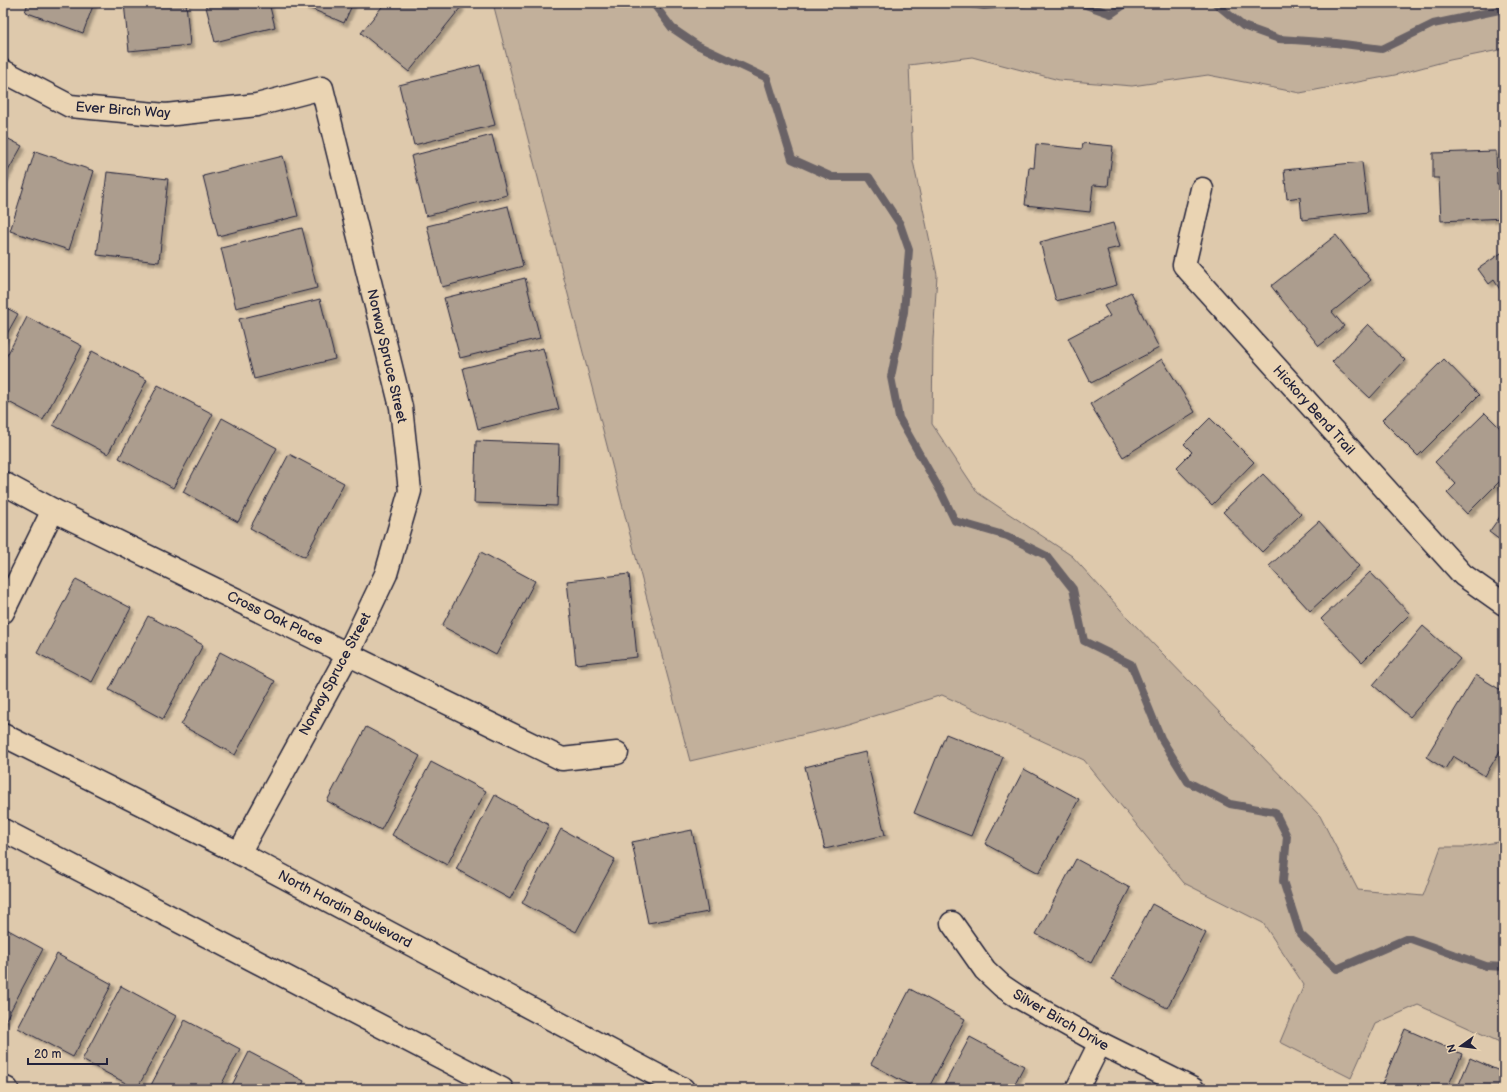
<svg xmlns="http://www.w3.org/2000/svg" width="1507" height="1092" viewBox="0 0 1507 1092" font-family="'Balsamiq Sans',sans-serif">
<style>
.green{fill:#c2b09b;stroke:#72696b}
.lines{fill:none;stroke-linecap:round;stroke-linejoin:round}
.stream{stroke:#696266;stroke-width:8}
.building{fill:#ac9d8e;stroke:#22223b;filter:url(#shadow)}
.street-casing{stroke:#22223b;stroke-width:25}
.secondary-casing{stroke:#22223b;stroke-width:25}
.street{stroke:#ead4b3;stroke-width:22}
.secondary{stroke:#ead4b3;stroke-width:22}
.labels{text-anchor:middle;dominant-baseline:central;stroke-width:4;stroke-linejoin:round;paint-order:stroke}
.street-label{font-size:14px;fill:#22223b;stroke:#ead4b3}
</style>
<defs>
<filter id="shadow"><feDropShadow dx="3.5" dy="3.5" stdDeviation="1" flood-color="#0004"/></filter>
</defs>
<rect width="100%" height="100%" fill="#dec9ac"/>
<filter id="ink" filterUnits="userSpaceOnUse"><feTurbulence type="fractalNoise" baseFrequency=".025" numOctaves="2"/><feDisplacementMap in="SourceGraphic" scale="8" xChannelSelector="R" yChannelSelector="G"/><feConvolveMatrix kernelMatrix="1 2 1 2 8 2 1 2 1" color-interpolation-filters="sRGB"/></filter>
<g filter="url(#ink)">
<path class="green" d="M 493,3 L 1504,3 L 1504,49 L 1450,60 L 1395,75 L 1300,93 L 1208,75 L 1132,86 L 1059,80 L 972,57 L 909,65 L 913,161 L 937,275 L 933,340 L 932,424 L 978,493 L 1072,556 L 1129,619 L 1320,816 L 1358,890 L 1423,896 L 1441,847 L 1467,847 L 1504,841 L 1504,1044 L 1418,1005 L 1375,1024 L 1351,1078 L 1280,1042 L 1304,985 L 1263,923 L 1184,883 L 1084,760 L 942,695 L 849,724 L 690,761 L 629,531 Z"/>
<g class="lines">
<g class="stream">
<path d="M 653,3 L 672,28 L 697,45 L 767,78 L 792,159 L 832,177 L 869,177 L 900,224 L 909,250 L 904,312 L 891,377 L 899,418 L 941,492 L 955,521 L 1007,536 L 1047,556 L 1073,589 L 1084,641 L 1131,664 L 1161,738 L 1188,782 L 1230,804 L 1275,812 L 1287,836 L 1283,881 L 1300,934 L 1337,969 L 1408,938 L 1486,966 L 1504,967"/>
<path d="M 963,3 L 984,6 L 1024,3"/>
<path d="M 1072,3 L 1083,4 L 1111,14 L 1127,3"/>
<path d="M 1215,3 L 1243,26 L 1279,39 L 1336,43 L 1382,49 L 1433,24 L 1504,9"/>
</g>
</g>
<g class="building">
<path d="M 28,3 L 94,3 L 83,33 L 25,12 Z"/>
<path d="M 124,3 L 186,3 L 190,45 L 129,51 Z"/>
<path d="M 205,3 L 269,3 L 275,27 L 215,42 Z"/>
<path d="M 298,3 L 353,3 L 344,23 Z"/>
<path d="M 385,3 L 457,3 L 461,7 L 409,72 L 361,33 Z"/>
<path d="M 480,65 L 495,125 L 414,145 L 399,85 Z"/>
<path d="M 492,135 L 507,195 L 426,216 L 411,156 Z"/>
<path d="M 3,136 L 22,146 L 3,180 Z"/>
<path d="M 1083,143 L 1113,146 L 1108,186 L 1093,185 L 1090,212 L 1025,205 L 1029,167 L 1034,168 L 1036,144 L 1082,149 Z"/>
<path d="M 35,151 L 94,171 L 69,250 L 10,231 Z"/>
<path d="M 1496,151 L 1497,184 L 1504,184 L 1504,218 L 1441,221 L 1439,178 L 1433,178 L 1433,153 Z"/>
<path d="M 283,156 L 298,216 L 218,236 L 203,176 Z"/>
<path d="M 1362,162 L 1368,212 L 1302,220 L 1300,197 L 1287,199 L 1284,170 Z"/>
<path d="M 107,172 L 168,179 L 159,262 L 97,255 Z"/>
<path d="M 508,206 L 523,266 L 442,287 L 427,226 Z"/>
<path d="M 1113,223 L 1120,247 L 1107,250 L 1117,285 L 1056,301 L 1040,242 Z"/>
<path d="M 302,228 L 317,288 L 236,308 L 221,248 Z"/>
<path d="M 1336,235 L 1371,280 L 1332,312 L 1344,326 L 1319,346 L 1271,286 Z"/>
<path d="M 1504,251 L 1504,296 L 1494,280 L 1489,284 L 1478,269 Z"/>
<path d="M 525,278 L 540,338 L 460,358 L 444,298 Z"/>
<path d="M 1131,292 L 1159,348 L 1091,383 L 1068,338 L 1110,316 L 1104,306 Z"/>
<path d="M 320,299 L 335,359 L 254,379 L 239,319 Z"/>
<path d="M 3,306 L 18,314 L 3,341 Z"/>
<path d="M 27,317 L 82,346 L 43,420 L 3,399 L 3,363 Z"/>
<path d="M 1368,324 L 1405,360 L 1370,398 L 1332,362 Z"/>
<path d="M 543,348 L 559,409 L 478,429 L 463,368 Z"/>
<path d="M 92,351 L 147,380 L 108,454 L 53,425 Z"/>
<path d="M 1162,359 L 1195,412 L 1123,457 L 1090,404 Z"/>
<path d="M 1444,359 L 1479,395 L 1418,456 L 1382,420 Z"/>
<path d="M 158,385 L 213,414 L 173,488 L 119,458 Z"/>
<path d="M 1485,413 L 1504,432 L 1504,477 L 1467,514 L 1447,493 L 1456,484 L 1435,462 Z"/>
<path d="M 222,418 L 277,448 L 238,522 L 183,492 Z"/>
<path d="M 1210,418 L 1254,462 L 1212,505 L 1176,468 L 1192,452 L 1184,444 Z"/>
<path d="M 476,441 L 559,444 L 557,506 L 474,503 Z"/>
<path d="M 289,454 L 344,483 L 305,557 L 250,528 Z"/>
<path d="M 1263,474 L 1301,514 L 1262,552 L 1223,512 Z"/>
<path d="M 1504,511 L 1504,543 L 1489,532 Z"/>
<path d="M 1319,521 L 1359,566 L 1310,611 L 1269,566 Z"/>
<path d="M 481,552 L 535,581 L 496,655 L 442,626 Z"/>
<path d="M 1370,572 L 1410,614 L 1362,662 L 1321,619 Z"/>
<path d="M 629,574 L 637,657 L 576,664 L 567,581 Z"/>
<path d="M 76,579 L 131,608 L 92,682 L 37,653 Z"/>
<path d="M 148,616 L 203,645 L 163,719 L 109,690 Z"/>
<path d="M 1423,626 L 1460,659 L 1410,717 L 1373,685 Z"/>
<path d="M 220,652 L 275,681 L 235,755 L 181,725 Z"/>
<path d="M 1476,675 L 1504,692 L 1504,744 L 1485,776 L 1453,756 L 1445,769 L 1426,757 Z"/>
<path d="M 366,727 L 420,756 L 381,830 L 327,801 Z"/>
<path d="M 946,734 L 1003,757 L 971,836 L 914,813 Z"/>
<path d="M 865,752 L 885,835 L 825,849 L 805,767 Z"/>
<path d="M 431,762 L 486,791 L 447,865 L 392,835 Z"/>
<path d="M 1024,769 L 1079,799 L 1039,873 L 985,844 Z"/>
<path d="M 495,795 L 549,825 L 510,899 L 456,869 Z"/>
<path d="M 561,829 L 615,859 L 576,932 L 522,903 Z"/>
<path d="M 692,830 L 708,912 L 648,923 L 632,842 Z"/>
<path d="M 1076,859 L 1130,888 L 1091,963 L 1036,934 Z"/>
<path d="M 1152,904 L 1206,933 L 1167,1008 L 1112,979 Z"/>
<path d="M 3,927 L 43,949 L 4,1023 L 3,1022 Z"/>
<path d="M 57,954 L 112,984 L 73,1057 L 18,1028 Z"/>
<path d="M 121,986 L 176,1016 L 137,1089 L 82,1060 Z"/>
<path d="M 910,989 L 965,1019 L 928,1089 L 917,1089 L 871,1064 Z"/>
<path d="M 185,1020 L 240,1049 L 219,1089 L 149,1089 Z"/>
<path d="M 1405,1029 L 1462,1054 L 1447,1089 L 1380,1089 Z"/>
<path d="M 970,1037 L 1024,1066 L 1012,1089 L 942,1089 Z"/>
<path d="M 249,1052 L 304,1081 L 300,1089 L 230,1089 Z"/>
<path d="M 1470,1058 L 1504,1073 L 1504,1089 L 1457,1089 Z"/>
<path d="M 313,1085 L 321,1089 L 311,1089 Z"/>
</g>
<g class="lines">
<g class="street-casing">
<g id="street">
<path d="M 3,71 L 70,106 L 166,115 L 257,105 L 322,88 L 401,407 L 410,491 L 386,574 L 348,654 L 239,853"/>
<path d="M 1202,189 L 1184,265 L 1463,575 L 1504,604"/>
<path d="M 3,483 L 53,510 L 562,759 L 617,753"/>
<path d="M 3,612 L 53,510"/>
<path d="M 952,923 L 985,970 L 1002,986 L 1020,998 L 1100,1043 L 1193,1089"/>
<path d="M 3,1087 L 7,1089"/>
<path d="M 1077,1089 L 1100,1043"/>
</g>
</g>
<g class="secondary-casing">
<g id="secondary">
<path d="M 3,735 L 239,853 L 683,1089"/>
<path d="M 3,830 L 502,1089"/>
</g>
</g>
<use href="#street" class="street"/>
<use href="#secondary" class="secondary"/>
</g>
</g>
<g class="labels">
<g class="street-label">
<text transform="translate(123 110) rotate(4)">Ever Birch Way</text>
<text transform="translate(387 356) rotate(77)">Norway Spruce Street</text>
<text transform="translate(1314 410) rotate(48)">Hickory Bend Trail</text>
<text transform="translate(275 618) rotate(26)">Cross Oak Place</text>
<text transform="translate(335 674) rotate(-62)">Norway Spruce Street</text>
<text transform="translate(345 909) rotate(28)">North Hardin Boulevard</text>
<text transform="translate(1061 1020) rotate(30)">Silver Birch Drive</text>
</g>
</g>
<rect width="1507" height="1092" fill="none" stroke="#ead4b3" stroke-width="16"/>
<rect x="8" y="8" width="1491" height="1076" fill="none" stroke="#22223b" stroke-width="1.5" filter="url(#ink)"/>
<g transform="translate(1461 1046) rotate(256)" stroke="#ead4b3" stroke-width="3" paint-order="stroke">
<path d="M0-3L7 15L0 10L-7 15Z" fill="#22223b"/>
<text y="-6" font-size="11" font-weight="bold" text-anchor="middle" fill="#22223b">N</text>
</g>
<path d="M28 1058v6h79v-6" fill="none" stroke="#22223b" stroke-width="2"/>
<text x="34" y="1058" font-size="12" fill="#22223b" stroke="#ead4b3" stroke-width="3" paint-order="stroke">20 m</text>
</svg>
